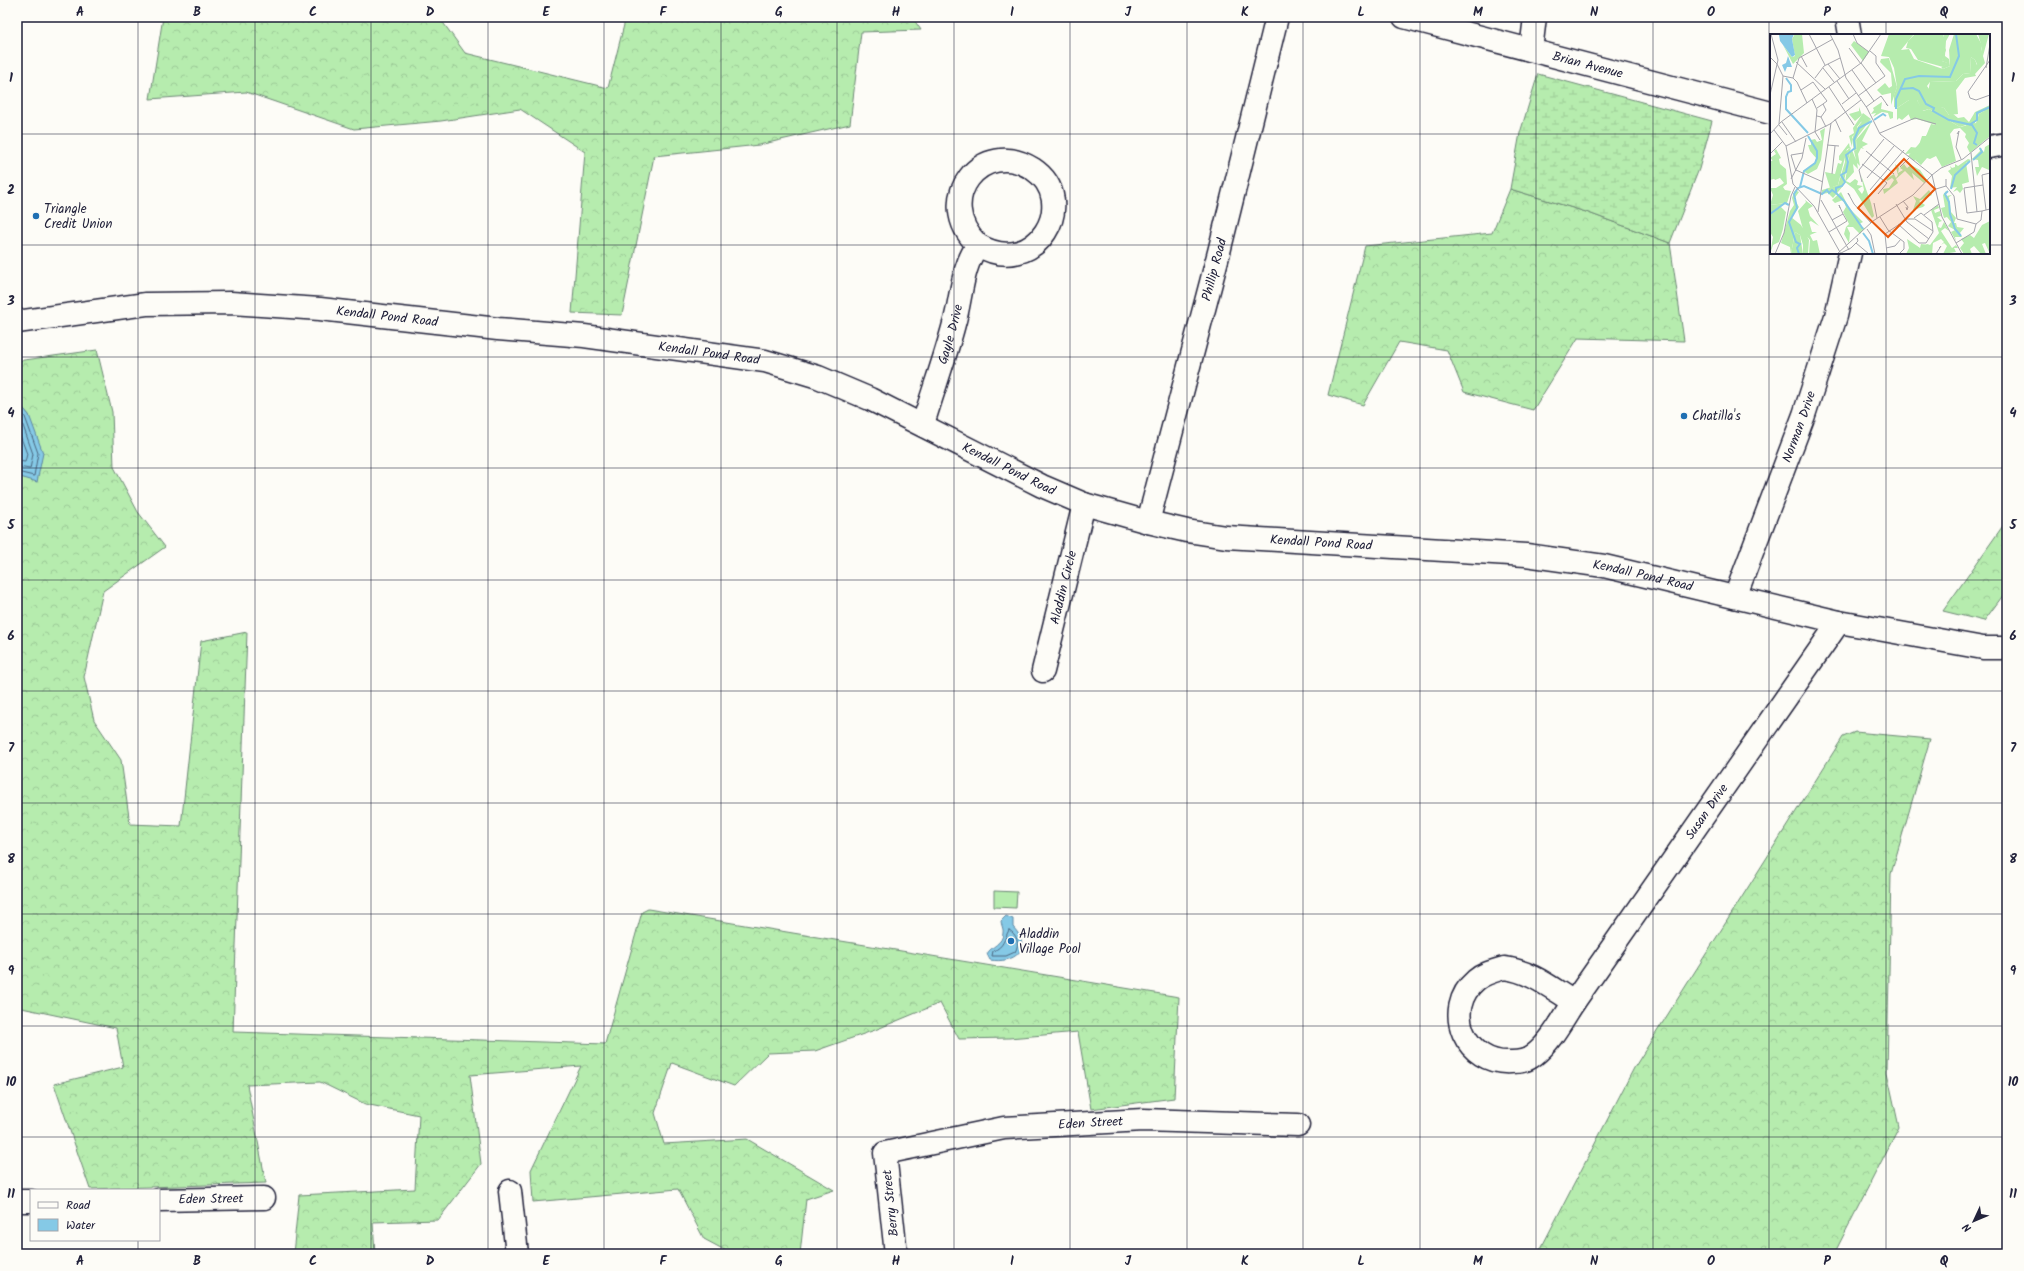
<svg xmlns="http://www.w3.org/2000/svg" width="2024" height="1271" viewBox="0 0 2024 1271" font-family="Kalam,sans-serif">
<style>
.green{fill:#b6ecae;stroke:#6c8774}
.forest{fill:url(#forest-crowns);stroke:#6c8774}
.wetland{fill:url(#wetland-marsh);stroke:#6c8774}
.water{fill:#85c9e6;stroke:#5d86a2}
.lines{fill:none;stroke-linecap:round;stroke-linejoin:round}
.shore{stroke:#4a657f;stroke-width:1}
.minor-casing{stroke:#22223b;stroke-width:25}
.minor{stroke:#fdfcf7;stroke-width:22}
.grid{fill:none;stroke:#22223b;stroke-width:1;stroke-opacity:0.55}
.poi-dot{fill:#1f6fb2;stroke:#fdfcf7;stroke-width:1.5}
.labels{text-anchor:middle;dominant-baseline:central;stroke-width:4;stroke-linejoin:round;paint-order:stroke}
.street-label{font-size:13px;fill:#22223b;stroke:#fdfcf7}
.poi-label{font-size:13px;fill:#22223b;stroke:#fdfcf7;text-anchor:start}
.inset-river{fill:none;stroke:#85c9e6;stroke-width:2}
.inset-road{fill:none;stroke:#a5a5ac;stroke-width:1}
.view{fill:#e8590c;fill-opacity:0.15;stroke:#e8590c;stroke-width:2}
.inset-edge{fill:none;stroke:#22223b;stroke-width:2}
.neatline{fill:none;stroke:#22223b;stroke-width:1.5}
.grid-label{font-size:13px;text-anchor:middle;font-weight:bold;fill:#22223b}
</style>
<defs>
<pattern id="forest-crowns" width="20" height="18" patternUnits="userSpaceOnUse"><rect width="20" height="18" fill="#b6ecae"/><path d="M2 6a3 3 0 1 1 6 0M12 15a3 3 0 1 1 6 0" fill="none" stroke="#9cca97"/></pattern>
<pattern id="wetland-marsh" width="20" height="14" patternUnits="userSpaceOnUse"><rect width="20" height="14" fill="#b6ecae"/><path d="M1 5h8M5 5V1M11 12h8M15 12V8" fill="none" stroke="#9cca97"/></pattern>
</defs>
<rect width="100%" height="100%" fill="#fdfcf7"/>
<filter id="ink" filterUnits="userSpaceOnUse"><feTurbulence type="fractalNoise" baseFrequency=".025" numOctaves="2"/><feDisplacementMap in="SourceGraphic" scale="8" xChannelSelector="R" yChannelSelector="G"/><feConvolveMatrix kernelMatrix="1 2 1 2 8 2 1 2 1" color-interpolation-filters="sRGB"/></filter>
<g filter="url(#ink)">
<path class="green" d="M 994,891 L 1017,892 L 1016,908 L 994,907 Z"/>
<g class="forest">
<path d="M 163,17 L 439,17 L 465,53 L 608,88 L 626,17 L 912,17 L 921,30 L 861,32 L 850,124 L 759,145 L 654,156 L 622,315 L 572,313 L 585,152 L 520,109 L 441,121 L 354,129 L 246,92 L 150,99 Z"/>
<path d="M 1510,189 L 1586,212 L 1670,243 L 1684,341 L 1578,338 L 1533,410 L 1464,392 L 1447,350 L 1399,342 L 1363,405 L 1328,395 L 1365,246 L 1492,233 Z"/>
<path d="M 97,350 L 112,412 L 114,467 L 138,512 L 165,547 L 103,591 L 84,677 L 94,720 L 121,760 L 130,824 L 181,826 L 201,641 L 247,632 L 233,1032 L 605,1044 L 642,912 L 648,909 L 1179,997 L 1174,1098 L 1091,1109 L 1078,1032 L 1009,1038 L 959,1039 L 940,1003 L 875,1030 L 815,1051 L 768,1053 L 734,1086 L 672,1063 L 655,1113 L 664,1144 L 747,1139 L 834,1190 L 806,1199 L 800,1254 L 732,1254 L 704,1239 L 678,1189 L 533,1202 L 531,1170 L 581,1066 L 470,1075 L 481,1164 L 438,1220 L 373,1222 L 375,1254 L 293,1254 L 299,1195 L 415,1189 L 419,1115 L 365,1104 L 320,1082 L 247,1085 L 266,1183 L 90,1189 L 54,1084 L 123,1067 L 116,1028 L 17,1007 L 17,476 L 37,481 L 29,415 L 17,401 L 17,361 Z"/>
<path d="M 2007,520 L 2007,590 L 1984,621 L 1943,611 Z"/>
<path d="M 1855,732 L 1930,739 L 1891,874 L 1887,1072 L 1899,1127 L 1834,1254 L 1538,1254 L 1634,1068 L 1843,737 Z"/>
</g>
<path class="wetland" d="M 1538,74 L 1712,121 L 1699,169 L 1670,243 L 1586,212 L 1510,189 L 1520,133 Z"/>
<g class="water">
<path d="M 17,401 L 29,415 L 43,453 L 37,482 L 17,476 Z"/>
<path d="M 1006,916 L 1013,919 L 1013,927 C 1034,949 1014,964 990,960 L 987,954 C 991,946 1003,944 1003,933 C 1004,929 1001,925 1001,921 Z"/>
</g>
<g class="lines">
<g class="shore">
<path d="M 17,407 L 25,417 L 38,453 L 34,476 L 17,472"/>
<path d="M 17,415 L 21,420 L 33,454 L 30,469 L 17,467"/>
<path d="M 17,427 L 27,454 L 25,462 L 17,461"/>
<path d="M 1009,930 C 1017,934 1020,944 1015,952 L 1006,956 L 992,956 L 993,951 C 1004,947 1004,939 1009,930 Z"/>
</g>
<g class="minor-casing">
<g id="minor">
<path id="s1" d="M 1404,17 L 1771,113"/>
<path d="M 1847,17 L 1850,35"/>
<path d="M 1531,50 L 1535,17"/>
<path d="M 1989,147 L 2007,144"/>
<path id="s2" d="M 17,322 L 146,304 L 231,303 L 320,309 L 498,329 L 584,336 L 765,361 L 818,377 L 870,399 L 1042,486 L 1084,504 L 1148,522 L 1187,531 L 1226,537 L 1526,555 L 1604,566 L 1839,622 L 1983,648 L 2007,648"/>
<path id="s3" d="M 923,424 C 933,391 945,358 954,324 C 962,297 961,268 978,245 C 931,200 983,136 1033,169 C 1081,201 1036,280 978,245"/>
<path id="s4" d="M 1148,522 L 1219,252 L 1277,17"/>
<path id="s5" d="M 1735,597 L 1804,415 L 1836,316 L 1850,253"/>
<path id="s6" d="M 1043,671 L 1084,504"/>
<path d="M 1504,968 C 1531,971 1551,988 1574,1002 C 1562,1020 1551,1042 1534,1055 C 1527,1061 1520,1062 1511,1062 C 1466,1065 1441,1010 1476,980 C 1484,973 1494,971 1504,968 Z"/>
<path id="s7" d="M 1574,1002 L 1839,622"/>
<path d="M 510,1191 L 517,1254"/>
<path id="s8" d="M 159,1200 L 264,1198"/>
<path d="M 17,1201 L 31,1201"/>
<path id="s9" d="M 896,1254 L 885,1153 L 1004,1128 L 1143,1120 L 1298,1125"/>
</g>
</g>
<use href="#minor" class="minor"/>
</g>
</g>
<path class="grid" d="M 138,17 L 138,1190M 255,17 L 255,1254M 371,17 L 371,1254M 488,17 L 488,1254M 604,17 L 604,1254M 721,17 L 721,1254M 837,17 L 837,1254M 954,17 L 954,1254M 1070,17 L 1070,1254M 1187,17 L 1187,1254M 1303,17 L 1303,1254M 1420,17 L 1420,1254M 1536,17 L 1536,1254M 1653,17 L 1653,1254M 1769,17 L 1769,1254M 1886,17 L 1886,35M 17,134 L 1771,134M 1989,134 L 2007,134M 17,245 L 1771,245M 1989,245 L 2007,245M 1886,253 L 1886,1254M 17,357 L 2007,357M 17,468 L 2007,468M 17,580 L 2007,580M 17,691 L 2007,691M 17,803 L 2007,803M 17,914 L 2007,914M 17,1026 L 2007,1026M 17,1137 L 2007,1137M 138,1240 L 138,1254"/>
<g class="poi-dot">
<circle cx="36" cy="216" r="4"/>
<circle cx="1684" cy="416" r="4"/>
<circle cx="1011" cy="941" r="4"/>
</g>
<g class="labels">
<g class="street-label">
<text stroke="none"><textPath href="#s1" startOffset="190">Brian Avenue</textPath></text>
<text stroke="none"><textPath href="#s4" startOffset="261">Phillip Road</textPath></text>
<text stroke="none"><textPath href="#s2" startOffset="372">Kendall Pond Road</textPath></text>
<text stroke="none"><textPath href="#s3" startOffset="94">Gayle Drive</textPath></text>
<text stroke="none"><textPath href="#s2" startOffset="696">Kendall Pond Road</textPath></text>
<text stroke="none"><textPath href="#s5" startOffset="182">Norman Drive</textPath></text>
<text stroke="none"><textPath href="#s2" startOffset="1020">Kendall Pond Road</textPath></text>
<text stroke="none"><textPath href="#s2" startOffset="1344">Kendall Pond Road</textPath></text>
<text stroke="none"><textPath href="#s2" startOffset="1668">Kendall Pond Road</textPath></text>
<text stroke="none"><textPath href="#s6" startOffset="86">Aladdin Circle</textPath></text>
<text stroke="none"><textPath href="#s7" startOffset="232">Susan Drive</textPath></text>
<text stroke="none"><textPath href="#s9" startOffset="310">Eden Street</textPath></text>
<text stroke="none"><textPath href="#s8" startOffset="52">Eden Street</textPath></text>
<text transform="translate(891 1203) rotate(-96)">Berry Street</text>
</g>
<g class="poi-label">
<text x="44" y="209">Triangle<tspan x="44" dy="15">Credit Union</tspan></text>
<text x="1692" y="416">Chatilla's</text>
<text x="1019" y="934">Aladdin<tspan x="1019" dy="15">Village Pool</tspan></text>
</g>
</g>
<g transform="translate(1770 34)">
<rect width="220" height="220" fill="#fdfcf7"/>
<path d="M 25,0 L 32,0 L 34,19 L 23,30 L 13,11 L 22,23 L 25,22 L 22,5 ZM 145,0 L 174,0 L 172,8 L 176,16 L 172,27 L 178,29 L 173,33 L 148,26 L 141,15 L 136,14 L 138,7 ZM 84,7 L 99,18 L 93,27 L 81,11 ZM 89,73 L 92,81 L 85,87 L 79,80 L 89,77 ZM 138,79 L 177,85 L 179,105 L 149,122 L 144,127 L 138,122 L 166,91 L 147,85 L 141,86 ZM 137,205 L 150,214 L 151,210 L 160,211 L 155,220 L 136,220 L 139,214 Z" fill="#b6ecae"/>
<path d="M 175,0 L 180,0 L 176,7 L 175,22 L 179,25 L 180,32 L 173,35 L 171,34 L 177,29 L 172,27 L 173,17 L 169,9 ZM 208,0 L 219,0 L 213,22 L 215,29 L 205,40 L 206,42 L 195,44 L 186,56 L 188,80 L 179,81 L 174,74 L 159,71 L 156,68 L 160,48 L 186,47 L 193,40 L 200,39 L 201,23 L 205,26 L 207,31 L 212,14 ZM 119,24 L 127,53 L 121,71 L 121,59 L 112,61 L 107,56 L 115,49 L 119,54 L 122,52 L 121,39 L 110,28 L 111,25 ZM 139,66 L 147,66 L 153,77 L 159,75 L 190,93 L 206,89 L 209,80 L 214,77 L 220,80 L 220,102 L 200,119 L 197,113 L 199,109 L 195,103 L 196,100 L 190,94 L 184,95 L 180,100 L 186,127 L 172,133 L 166,122 L 160,125 L 157,124 L 151,131 L 145,126 L 148,119 L 135,120 L 141,113 L 148,114 L 152,102 L 156,102 L 161,90 L 166,91 L 168,99 L 172,101 L 174,97 L 177,105 L 177,86 L 166,87 L 160,83 L 157,87 L 148,83 L 141,84 L 139,80 L 132,86 L 129,84 L 127,86 L 127,74 ZM 112,68 L 111,75 L 123,78 L 123,84 L 120,85 L 118,79 L 112,78 L 103,83 L 106,79 L 101,80 L 104,76 L 103,74 ZM 93,79 L 101,85 L 91,88 L 87,93 L 87,98 L 82,103 L 82,113 L 79,102 L 84,99 L 83,94 ZM 102,87 L 92,107 L 98,110 L 92,113 L 94,115 L 91,114 L 88,120 L 90,132 L 87,129 L 88,135 L 83,130 L 84,138 L 76,147 L 80,149 L 85,145 L 88,147 L 87,151 L 93,152 L 88,155 L 92,160 L 94,156 L 91,141 L 101,169 L 104,182 L 102,184 L 84,155 L 75,148 L 80,118 L 82,116 L 86,126 L 84,117 L 87,115 L 86,106 ZM 55,94 L 51,126 L 47,135 L 38,140 L 33,137 L 45,129 L 46,124 L 40,117 L 38,111 L 41,111 L 41,106 L 45,105 L 47,108 L 52,106 L 50,97 ZM 79,109 L 80,114 L 77,115 L 68,151 L 60,154 L 55,138 L 65,140 L 68,129 L 71,130 L 72,127 L 69,126 L 69,122 ZM 220,110 L 219,136 L 212,133 L 207,142 L 205,133 L 209,133 L 208,126 L 202,125 L 210,117 L 209,113 L 214,118 L 215,113 ZM 6,115 L 11,124 L 9,125 L 10,130 L 16,135 L 17,150 L 13,153 L 15,156 L 21,157 L 17,169 L 0,171 L 3,161 L 0,154 L 6,154 L 14,149 L 10,144 L 5,146 L 3,143 L 14,137 L 0,124 L 6,120 L 4,117 ZM 198,125 L 201,126 L 196,129 L 199,148 L 192,150 L 193,155 L 190,159 L 187,156 L 183,158 L 187,153 L 180,154 L 182,142 L 178,137 L 181,135 L 180,132 L 182,134 L 185,133 L 185,130 L 188,132 ZM 125,130 L 129,134 L 128,139 L 133,136 L 130,134 L 134,130 L 137,134 L 141,131 L 150,136 L 157,146 L 154,149 L 142,139 L 144,146 L 135,137 L 126,145 L 128,149 L 114,160 L 113,155 L 119,154 L 124,146 L 122,144 L 117,147 L 116,145 L 124,140 L 126,144 L 128,141 ZM 25,156 L 29,158 L 24,165 L 29,173 L 21,183 L 31,191 L 39,206 L 38,220 L 33,220 L 33,211 L 30,201 L 25,198 L 21,220 L 20,213 L 11,209 L 20,177 L 24,171 L 22,164 ZM 159,156 L 162,161 L 149,167 L 155,171 L 153,173 L 143,176 L 146,167 L 143,162 L 150,165 ZM 176,157 L 176,162 L 182,161 L 179,163 L 181,178 L 186,184 L 184,189 L 186,189 L 187,193 L 194,194 L 190,199 L 192,203 L 185,203 L 186,207 L 181,198 L 185,196 L 178,192 L 181,188 L 177,183 L 174,184 L 171,174 L 175,173 L 173,161 ZM 71,158 L 79,174 L 93,188 L 89,190 L 91,193 L 95,194 L 90,200 L 83,193 L 77,193 L 80,199 L 79,209 L 74,200 L 76,193 L 79,190 L 73,178 L 76,173 L 73,166 L 65,169 L 62,166 ZM 35,166 L 43,172 L 38,175 L 40,182 L 49,192 L 41,187 L 39,188 L 42,198 L 47,198 L 40,201 L 43,207 L 47,206 L 50,220 L 39,220 L 40,206 L 34,199 L 28,177 L 36,168 ZM 168,171 L 169,174 L 164,176 L 165,179 L 170,177 L 171,182 L 167,183 L 172,187 L 169,188 L 168,193 L 171,194 L 174,188 L 179,197 L 175,194 L 171,197 L 182,214 L 186,211 L 188,214 L 184,214 L 186,218 L 173,220 L 177,212 L 174,209 L 171,211 L 174,208 L 171,205 L 163,209 L 162,220 L 141,220 L 145,211 L 151,215 L 157,210 L 160,211 L 169,199 L 161,176 ZM 10,172 L 16,178 L 13,195 L 9,208 L 3,211 L 0,220 L 3,203 L 0,198 L 0,180 ZM 220,187 L 220,220 L 215,209 L 212,210 L 216,220 L 211,220 L 204,212 L 200,215 L 202,220 L 194,220 L 190,214 L 194,209 L 191,205 L 200,201 L 204,204 L 212,191 Z" fill="#b6ecae"/>
<path d="M 119,0 L 144,0 L 131,16 L 139,15 L 144,25 L 173,35 L 180,32 L 179,16 L 184,0 L 206,0 L 212,11 L 211,22 L 213,25 L 210,32 L 208,32 L 205,26 L 201,23 L 200,39 L 193,40 L 186,47 L 160,48 L 157,52 L 161,58 L 156,68 L 174,74 L 179,81 L 182,79 L 188,84 L 194,83 L 199,88 L 205,78 L 220,71 L 220,80 L 215,80 L 214,77 L 209,80 L 203,93 L 198,95 L 196,91 L 190,93 L 159,75 L 152,77 L 147,66 L 139,66 L 127,74 L 124,73 L 124,61 L 127,53 L 124,34 L 119,23 L 111,22 ZM 101,85 L 88,102 L 86,106 L 87,115 L 84,117 L 82,105 L 87,94 L 93,86 ZM 81,113 L 73,152 L 63,164 L 58,159 L 52,160 L 52,156 L 68,151 L 75,128 L 74,119 ZM 3,126 L 15,136 L 10,143 L 0,146 L 0,128 ZM 17,169 L 7,174 L 0,180 L 0,171 ZM 25,198 L 30,201 L 33,220 L 21,220 Z" fill="#b6ecae"/>
<path d="M 24,0 L 22,5 L 25,21 L 22,23 L 10,7 L 9,1 ZM 18,22 L 22,33 L 17,33 L 15,38 L 12,31 L 16,29 Z" fill="#85c9e6"/>
<path class="inset-river" d="M 16,44 L 21,51 L 21,57 L 18,58 L 16,63 L 16,75 L 38,99M 130,55 L 143,54 L 149,57 L 156,70 L 164,74 L 163,77 L 179,86 L 202,91 L 207,99 L 204,109 L 207,111M 126,75 L 126,65 L 135,45 L 149,42 L 180,43 L 189,22 L 186,0M 104,86 L 113,80 L 116,82M 199,91 L 207,86 L 207,79 L 220,73M 203,126 L 212,118 L 210,114M 30,153 L 34,137 L 45,129 L 47,124 L 47,117 L 38,102M 181,155 L 185,141 L 200,127M 178,157 L 175,160 L 179,168 L 180,180 L 185,195 L 191,202M 66,159 L 74,167 L 93,195M 0,180 L 15,169 L 19,171M 93,199 L 99,207 L 103,220M 29,220 L 27,214 L 30,210 L 26,208 L 19,188 L 27,174 L 24,160 L 28,154 L 34,152 L 52,160 L 57,156 L 59,159 L 62,156 L 66,159 L 66,154 L 72,152 L 75,148 L 71,141 L 76,138 L 78,128 L 76,121 L 85,114 L 84,106 L 89,94 L 102,87"/>
<path class="inset-road" d="M 39,0 L 55,31M 60,0 L 68,16 L 76,44 L 97,74 L 110,100 L 162,141 L 171,134 L 193,125 L 220,103M 83,0 L 87,9 L 99,18M 79,14 L 91,30M 31,22 L 37,33M 0,23 L 7,30 L 13,42 L 23,44 L 27,48 L 37,69M 220,26 L 198,58 L 200,64 L 206,66 L 220,61M 26,28 L 55,55M 91,29 L 106,49M 58,30 L 70,45M 53,34 L 64,48M 216,34 L 220,10M 82,36 L 104,67M 23,44 L 29,24 L 63,5M 45,44 L 54,32 L 70,24M 67,47 L 79,65M 59,53 L 84,91M 31,56 L 43,48 L 51,59M 51,59 L 57,67 L 53,70M 0,61 L 8,26 L 1,0M 88,62 L 115,42 L 106,29 L 106,22 L 100,17M 42,65 L 47,76 L 45,98 L 50,106M 0,68 L 0,92M 72,70 L 86,59M 96,73 L 111,62 L 118,72 L 116,70M 47,74 L 53,70 L 56,76 L 51,83M 47,82 L 51,83 L 56,93M 65,85 L 71,98M 12,88 L 26,108M 9,90 L 13,42M 9,91 L 17,101M 4,96 L 16,112 L 23,150 L 44,172 L 71,220M 110,99 L 145,84 L 166,90M 0,100 L 11,88 L 91,29 L 111,0M 187,100 L 189,97 L 186,113 L 191,125M 57,111 L 69,112M 16,112 L 60,90 L 91,66M 96,117 L 124,140M 201,119 L 207,178M 0,120 L 13,107M 92,130 L 117,149 L 108,160M 130,133 L 139,124M 26,136 L 53,148M 26,137 L 21,121 L 33,119M 62,140 L 65,112M 162,141 L 172,183 L 192,220M 97,144 L 124,112M 21,145 L 32,124 L 36,104M 92,148 L 89,136 L 114,105M 213,151 L 212,141 L 220,139M 176,152 L 184,162 L 187,185 L 206,190 L 204,198 L 186,209M 166,155 L 176,152 L 176,145M 100,156 L 134,116M 80,162 L 78,159 L 84,170 L 101,189M 51,166 L 79,216M 133,167 L 138,173 L 137,176 L 136,173M 104,169 L 107,184M 126,170 L 137,188 L 159,205M 70,174 L 69,171 L 73,180M 216,176 L 213,151 L 194,154 L 197,179 L 212,177 L 220,175M 48,178 L 61,89M 154,181 L 169,170M 110,183 L 118,196 L 134,208 L 134,215 L 129,220M 128,190 L 149,209 L 156,209 L 163,198 L 162,188 L 151,179 L 144,184M 206,190 L 211,186 L 212,177M 97,195 L 101,201 L 105,220M 59,198 L 77,187 L 73,180 L 62,186M 86,209 L 99,220M 116,214 L 125,212 L 131,205M 71,219 L 81,214 L 88,207 L 87,204M 5,220 L 14,199 L 21,162 L 25,153M 67,220 L 103,187 L 143,161 L 162,141M 117,220 L 115,200 L 137,185 L 145,185 L 163,197M 166,220 L 171,212 L 169,214"/>
<path class="view" d="M 134,125 L 165,155 L 118,203 L 88,174 Z"/>
<rect width="220" height="220" class="inset-edge"/>
</g>
<rect width="2024" height="1271" fill="none" stroke="#fdfcf7" stroke-width="44"/>
<rect x="30" y="1189" width="130" height="52" fill="#fdfcf7" stroke="#a5a5ac"/>
<rect x="38" y="1202" width="20" height="6" fill="#fdfcf7" stroke="#a5a5ac"/>
<text x="66" y="1209" font-size="12" fill="#22223b">Road</text>
<rect x="38" y="1219" width="20" height="12" fill="#85c9e6" stroke="#a5a5ac"/>
<text x="66" y="1229" font-size="12" fill="#22223b">Water</text>
<g transform="translate(1974 1221) rotate(226)" stroke="#fdfcf7" stroke-width="3" paint-order="stroke">
<path d="M0-3L7 15L0 10L-7 15Z" fill="#22223b"/>
<text y="-6" font-size="11" font-weight="bold" text-anchor="middle" fill="#22223b">N</text>
</g>
<rect x="22" y="22" width="1980" height="1227" class="neatline"/>
<g class="grid-label">
<text x="80" y="16">A</text>
<text x="197" y="16">B</text>
<text x="313" y="16">C</text>
<text x="430" y="16">D</text>
<text x="546" y="16">E</text>
<text x="663" y="16">F</text>
<text x="779" y="16">G</text>
<text x="896" y="16">H</text>
<text x="1012" y="16">I</text>
<text x="1128" y="16">J</text>
<text x="1245" y="16">K</text>
<text x="1361" y="16">L</text>
<text x="1478" y="16">M</text>
<text x="1594" y="16">N</text>
<text x="1711" y="16">O</text>
<text x="1827" y="16">P</text>
<text x="1944" y="16">Q</text>
<text x="11" y="82">1</text>
<text x="2013" y="82">1</text>
<text x="11" y="194">2</text>
<text x="2013" y="194">2</text>
<text x="11" y="305">3</text>
<text x="2013" y="305">3</text>
<text x="11" y="417">4</text>
<text x="2013" y="417">4</text>
<text x="11" y="529">5</text>
<text x="2013" y="529">5</text>
<text x="11" y="640">6</text>
<text x="2013" y="640">6</text>
<text x="11" y="752">7</text>
<text x="2013" y="752">7</text>
<text x="11" y="863">8</text>
<text x="2013" y="863">8</text>
<text x="11" y="975">9</text>
<text x="2013" y="975">9</text>
<text x="11" y="1086">10</text>
<text x="2013" y="1086">10</text>
<text x="11" y="1198">11</text>
<text x="2013" y="1198">11</text>
<text x="80" y="1265">A</text>
<text x="197" y="1265">B</text>
<text x="313" y="1265">C</text>
<text x="430" y="1265">D</text>
<text x="546" y="1265">E</text>
<text x="663" y="1265">F</text>
<text x="779" y="1265">G</text>
<text x="896" y="1265">H</text>
<text x="1012" y="1265">I</text>
<text x="1128" y="1265">J</text>
<text x="1245" y="1265">K</text>
<text x="1361" y="1265">L</text>
<text x="1478" y="1265">M</text>
<text x="1594" y="1265">N</text>
<text x="1711" y="1265">O</text>
<text x="1827" y="1265">P</text>
<text x="1944" y="1265">Q</text>
</g>
</svg>
